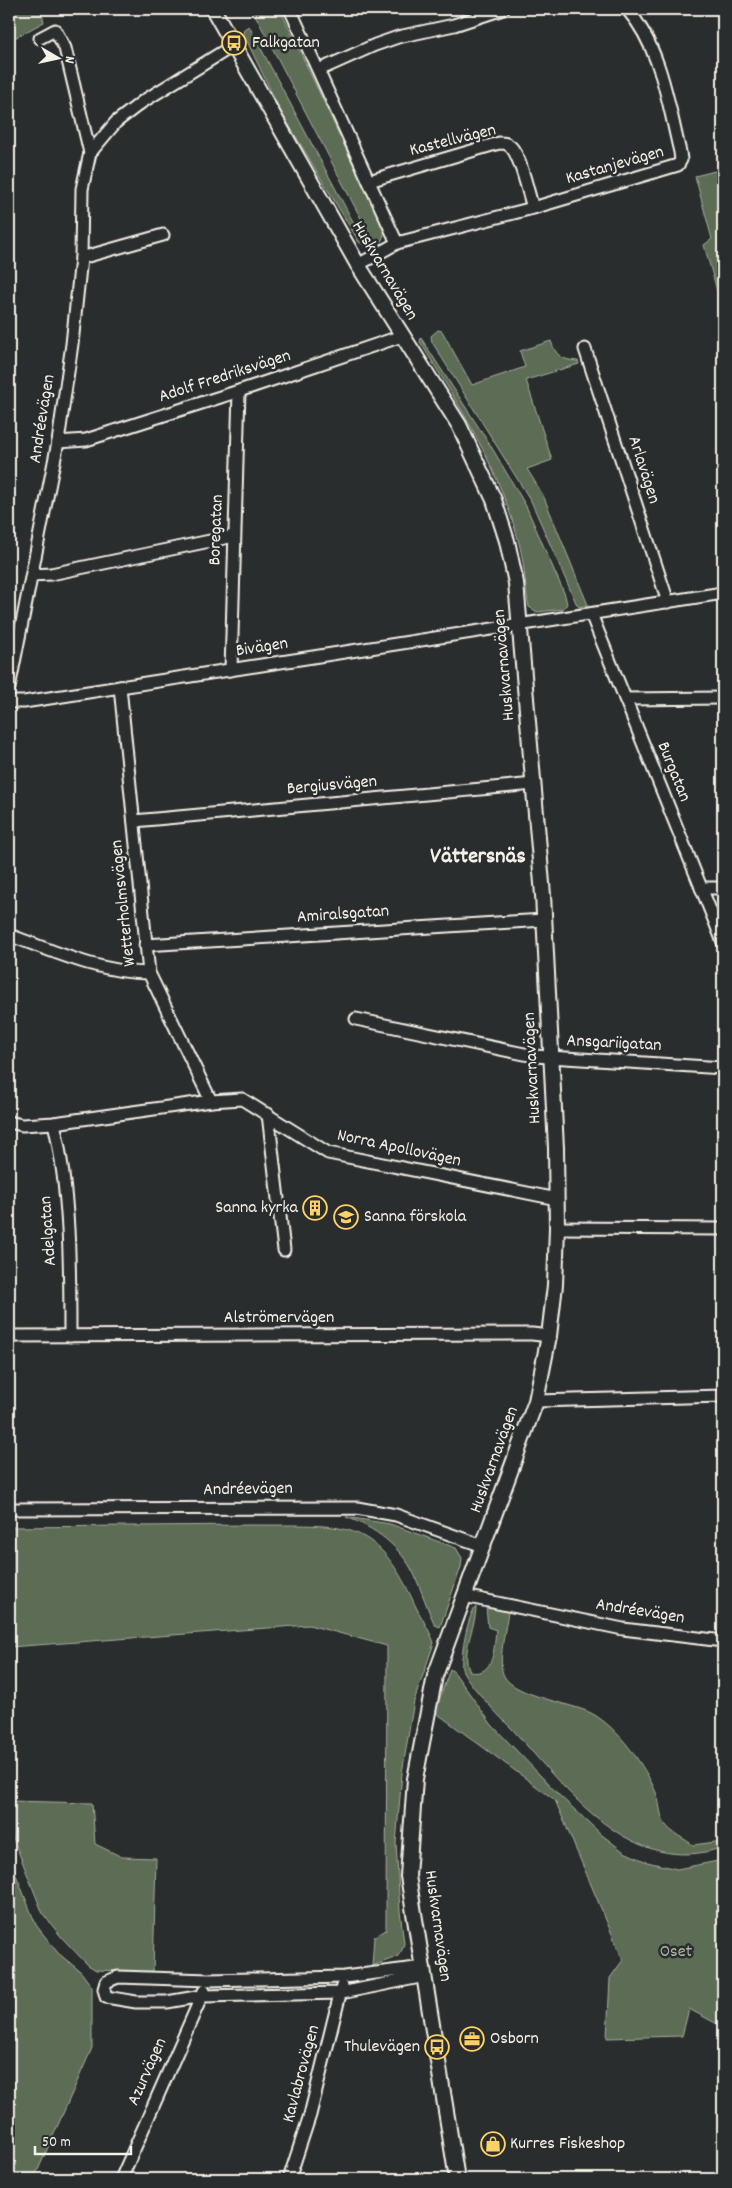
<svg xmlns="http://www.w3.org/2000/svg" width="732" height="2188" viewBox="0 0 732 2188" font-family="Dekko,sans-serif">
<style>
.green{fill:#5d6c54;stroke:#a8ae9e}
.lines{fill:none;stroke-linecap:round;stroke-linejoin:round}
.minor-casing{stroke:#f4f1e8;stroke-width:15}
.tertiary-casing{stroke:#f4f1e8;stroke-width:18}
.minor{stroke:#2a2d2e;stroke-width:11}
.tertiary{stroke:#2a2d2e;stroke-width:14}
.labels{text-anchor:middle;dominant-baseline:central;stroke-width:5;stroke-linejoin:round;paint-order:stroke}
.poi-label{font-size:18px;fill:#f4f1e8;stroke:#2a2d2e;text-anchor:start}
.street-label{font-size:18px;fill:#f4f1e8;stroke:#2a2d2e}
.park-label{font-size:18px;fill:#b0b5a5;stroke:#2a2d2e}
.district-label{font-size:22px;font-weight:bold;fill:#f4f1e8;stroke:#2a2d2e}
</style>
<rect width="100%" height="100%" fill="#2a2d2e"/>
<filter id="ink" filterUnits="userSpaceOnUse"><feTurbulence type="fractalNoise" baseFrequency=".02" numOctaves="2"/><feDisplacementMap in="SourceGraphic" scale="10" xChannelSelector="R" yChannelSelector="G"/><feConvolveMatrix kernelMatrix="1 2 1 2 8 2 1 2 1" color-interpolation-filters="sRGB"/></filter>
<g filter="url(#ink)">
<g class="green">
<path d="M 9,9 L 41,9 L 44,22 L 9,41 Z"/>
<path d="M 252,9 L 280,9 L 385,232 L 382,240 L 376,243 L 369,234 Z"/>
<path d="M 249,26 L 366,246 L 359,242 L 280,110 L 243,33 L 244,29 Z"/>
<path d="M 723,169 L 723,296 L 722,296 L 718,294 L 704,245 L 712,239 L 695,176 Z"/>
<path d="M 438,330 L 442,331 L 472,385 L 525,367 L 520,351 L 551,341 C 556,356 562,360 578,361 L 579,364 L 526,380 L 552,460 L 527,469 L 543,495 L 588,605 L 579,607 L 577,605 L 531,501 L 432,342 L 431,336 Z"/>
<path d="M 421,338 L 492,448 L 526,506 L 565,595 L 567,604 L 563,609 L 537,612 L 529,607 C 525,588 525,568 520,547 C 501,471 461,408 420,342 Z"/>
<path d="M 346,1517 L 390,1524 L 456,1548 L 462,1558 L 461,1567 L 440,1627 L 435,1625 C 427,1609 422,1591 414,1574 C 401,1547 374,1527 346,1517 Z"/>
<path d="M 254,1525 C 342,1526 375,1515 415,1605 C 421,1618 430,1630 434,1643 L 414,1701 L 402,1773 L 396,1843 L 400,1911 L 404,1943 L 402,1950 L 397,1957 L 372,1966 L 374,1937 L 386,1930 L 387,1646 L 309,1625 L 9,1647 L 9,1527 Z"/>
<path d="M 476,1607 C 476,1628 460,1651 470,1672 C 495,1677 494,1647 496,1630 L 488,1627 L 486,1607 L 508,1612 C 506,1627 497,1664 504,1676 C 514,1696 571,1703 591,1713 C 618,1727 646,1767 657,1795 C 660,1804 660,1817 665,1824 C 671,1833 685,1839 693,1845 L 723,1841 L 723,1847 C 632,1880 566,1789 513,1730 C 501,1718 467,1683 462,1669 C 460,1658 468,1613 476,1607 Z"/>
<path d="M 450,1669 L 454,1672 L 492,1725 L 560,1796 L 602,1835 L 624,1852 L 647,1862 L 677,1869 L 723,1860 L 723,2027 L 689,2009 L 682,2036 L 607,2038 L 610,1978 L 623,1960 L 555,1800 L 435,1712 Z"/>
<path d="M 9,1801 L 92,1803 L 95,1844 L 122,1857 L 156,1858 L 153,1972 L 96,1970 L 88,1965 L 63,1939 L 43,1914 L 9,1828 Z"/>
<path d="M 9,1857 L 36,1925 L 58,1953 L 81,1972 L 92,1987 L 92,2048 L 34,2179 L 9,2179 Z"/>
</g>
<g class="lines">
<g class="minor-casing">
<g id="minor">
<path d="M 290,9 L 397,243"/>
<path d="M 40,38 L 55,30 L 65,48 L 90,153"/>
<path d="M 319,70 L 375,45 L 398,37 L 454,25 L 503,9"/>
<path d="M 369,181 L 499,143 C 504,143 507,143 511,147 C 521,157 528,193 533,208"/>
<path d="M 81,258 L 163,235"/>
<path d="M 358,265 L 397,243 L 533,208 L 678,165 L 681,160 L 680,152 C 668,103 661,48 627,9"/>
<path d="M 585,349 L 668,602"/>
<path d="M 58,442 L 86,440 L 239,391 L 402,336"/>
<path d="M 32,575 L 51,574 L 234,536"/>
<path d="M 591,614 L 723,942"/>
<path d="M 231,670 L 239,391"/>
<path d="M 120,687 L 149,973 L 211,1101"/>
<path d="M 9,688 L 58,442 L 72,344 L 81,258 L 82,189 L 90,153 L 116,122 L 142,102 L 234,45"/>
<path d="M 625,699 L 723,698"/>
<path d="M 9,702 L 24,702 L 723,593"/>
<path d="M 134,821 L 534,784"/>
<path d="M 701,888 L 723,888"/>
<path d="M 9,935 C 53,951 101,973 149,973"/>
<path d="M 145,945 L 544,920"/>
<path d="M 356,1019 L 534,1056 L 723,1068"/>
<path d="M 268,1114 L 284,1250"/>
<path d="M 9,1122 L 22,1125 L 54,1123 L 211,1101 L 242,1099 L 328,1153 L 557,1199"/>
<path d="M 54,1123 C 70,1193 70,1265 70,1336"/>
<path d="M 557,1228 L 723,1229"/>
<path d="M 9,1336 L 532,1334 L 549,1336"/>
<path d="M 536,1401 L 723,1396"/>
<path d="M 9,1509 L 357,1508 L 396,1515 L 483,1546"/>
<path d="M 464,1596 L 623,1629 L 723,1641"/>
<path d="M 424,1967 L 344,1977 L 209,1980 L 118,1977 L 106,1982 L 104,1989 L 106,1997 L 136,2002 L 167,2002 L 202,1996 L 341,1993 L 425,1976"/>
<path d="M 121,2179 L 204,1991"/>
<path d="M 289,2179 L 310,2115 L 342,1986"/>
</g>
</g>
<g class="tertiary-casing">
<path id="tertiary" d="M 213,9 L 358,265 L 459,425 L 494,500 L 507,541 L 516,583 L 543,895 L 556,1148 L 557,1228 L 555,1285 L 549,1336 L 536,1401 L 435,1676 L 415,1779 L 408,1876 L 457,2179"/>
</g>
<use href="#minor" class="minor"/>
<use href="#tertiary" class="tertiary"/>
</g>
</g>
<defs>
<g id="bus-ring" transform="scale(1.25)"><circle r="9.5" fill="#2a2d2e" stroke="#ffd166" stroke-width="1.5"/><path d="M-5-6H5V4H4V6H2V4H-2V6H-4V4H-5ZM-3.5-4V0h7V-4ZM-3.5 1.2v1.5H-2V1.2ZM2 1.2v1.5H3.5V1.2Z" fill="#ffd166"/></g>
<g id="building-ring" transform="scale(1.25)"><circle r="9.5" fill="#2a2d2e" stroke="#ffd166" stroke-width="1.5"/><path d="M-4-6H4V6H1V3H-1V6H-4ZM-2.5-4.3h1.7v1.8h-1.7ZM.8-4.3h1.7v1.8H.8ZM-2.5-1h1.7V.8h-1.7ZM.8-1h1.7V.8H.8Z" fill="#ffd166"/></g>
<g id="school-ring" transform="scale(1.25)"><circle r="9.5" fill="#2a2d2e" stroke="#ffd166" stroke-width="1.5"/><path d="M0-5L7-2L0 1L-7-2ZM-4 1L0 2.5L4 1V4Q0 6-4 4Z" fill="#ffd166"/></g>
<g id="office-ring" transform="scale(1.25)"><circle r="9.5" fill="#2a2d2e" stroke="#ffd166" stroke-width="1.5"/><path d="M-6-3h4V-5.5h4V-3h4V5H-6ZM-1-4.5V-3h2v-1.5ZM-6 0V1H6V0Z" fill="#ffd166"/></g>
<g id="shop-ring" transform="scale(1.25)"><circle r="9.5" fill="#2a2d2e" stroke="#ffd166" stroke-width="1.5"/><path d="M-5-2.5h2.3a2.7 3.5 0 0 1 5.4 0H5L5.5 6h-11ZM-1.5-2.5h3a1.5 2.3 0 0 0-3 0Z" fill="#ffd166"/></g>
</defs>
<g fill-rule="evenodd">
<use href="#bus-ring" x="234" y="43"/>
<use href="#building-ring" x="315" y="1208"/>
<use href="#school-ring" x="346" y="1217"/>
<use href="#office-ring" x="472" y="2039"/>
<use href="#bus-ring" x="437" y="2047"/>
<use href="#shop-ring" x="493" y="2144"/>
</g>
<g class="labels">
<g class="poi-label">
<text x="252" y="43">Falkgatan</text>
<text x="298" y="1208" text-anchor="end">Sanna kyrka</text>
<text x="364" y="1217">Sanna förskola</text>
<text x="490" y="2039">Osborn</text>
<text x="420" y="2047" text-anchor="end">Thulevägen</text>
<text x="510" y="2144">Kurres Fiskeshop</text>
</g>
<g class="street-label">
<text transform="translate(453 141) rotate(-14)">Kastellvägen</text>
<text transform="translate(615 166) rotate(-16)">Kastanjevägen</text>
<text transform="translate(384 271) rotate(59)">Huskvarnavägen</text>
<text transform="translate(225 377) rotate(-18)">Adolf Fredriksvägen</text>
<text transform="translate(43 419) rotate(-81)">Andréevägen</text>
<text transform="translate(643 470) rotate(72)">Arlavägen</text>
<text transform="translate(217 530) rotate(-88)">Boregatan</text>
<text transform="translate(262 648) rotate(-9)">Bivägen</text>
<text transform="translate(505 665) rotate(-95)">Huskvarnavägen</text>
<text transform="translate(673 772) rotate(68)">Burgatan</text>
<text transform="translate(332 786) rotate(-5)">Bergiusvägen</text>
<text transform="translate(124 903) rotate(-96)">Wetterholmsvägen</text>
<text transform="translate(343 915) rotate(-4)">Amiralsgatan</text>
<text transform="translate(614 1044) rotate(3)">Ansgariigatan</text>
<text transform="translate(533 1068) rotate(-93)">Huskvarnavägen</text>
<text transform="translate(399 1149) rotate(12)">Norra Apollovägen</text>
<text transform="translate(49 1231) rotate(-94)">Adelgatan</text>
<text x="279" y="1318">Alströmervägen</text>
<text transform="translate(495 1460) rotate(-70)">Huskvarnavägen</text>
<text transform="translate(248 1490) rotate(-1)">Andréevägen</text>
<text transform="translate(640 1612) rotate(9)">Andréevägen</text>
<text transform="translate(437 1926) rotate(82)">Huskvarnavägen</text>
<text transform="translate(148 2072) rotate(-66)">Azurvägen</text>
<text transform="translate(302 2074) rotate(-75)">Kavlabrovägen</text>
</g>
<g class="park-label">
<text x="676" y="1952">Oset</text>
</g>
<g class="district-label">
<text x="478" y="857">Vättersnäs</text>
</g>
</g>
<rect width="732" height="2188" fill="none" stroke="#2a2d2e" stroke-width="30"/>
<rect x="15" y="15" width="702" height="2158" fill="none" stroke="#f4f1e8" stroke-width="2" filter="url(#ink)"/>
<g transform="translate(58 58) rotate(99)" stroke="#2a2d2e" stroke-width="4" paint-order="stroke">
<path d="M0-4L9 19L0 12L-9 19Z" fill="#f4f1e8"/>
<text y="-8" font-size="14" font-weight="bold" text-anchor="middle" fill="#f4f1e8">N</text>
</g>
<path d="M35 2146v8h96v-8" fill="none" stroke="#f4f1e8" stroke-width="2.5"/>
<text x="42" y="2146" font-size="15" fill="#f4f1e8" stroke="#2a2d2e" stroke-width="4" paint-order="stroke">50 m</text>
</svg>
